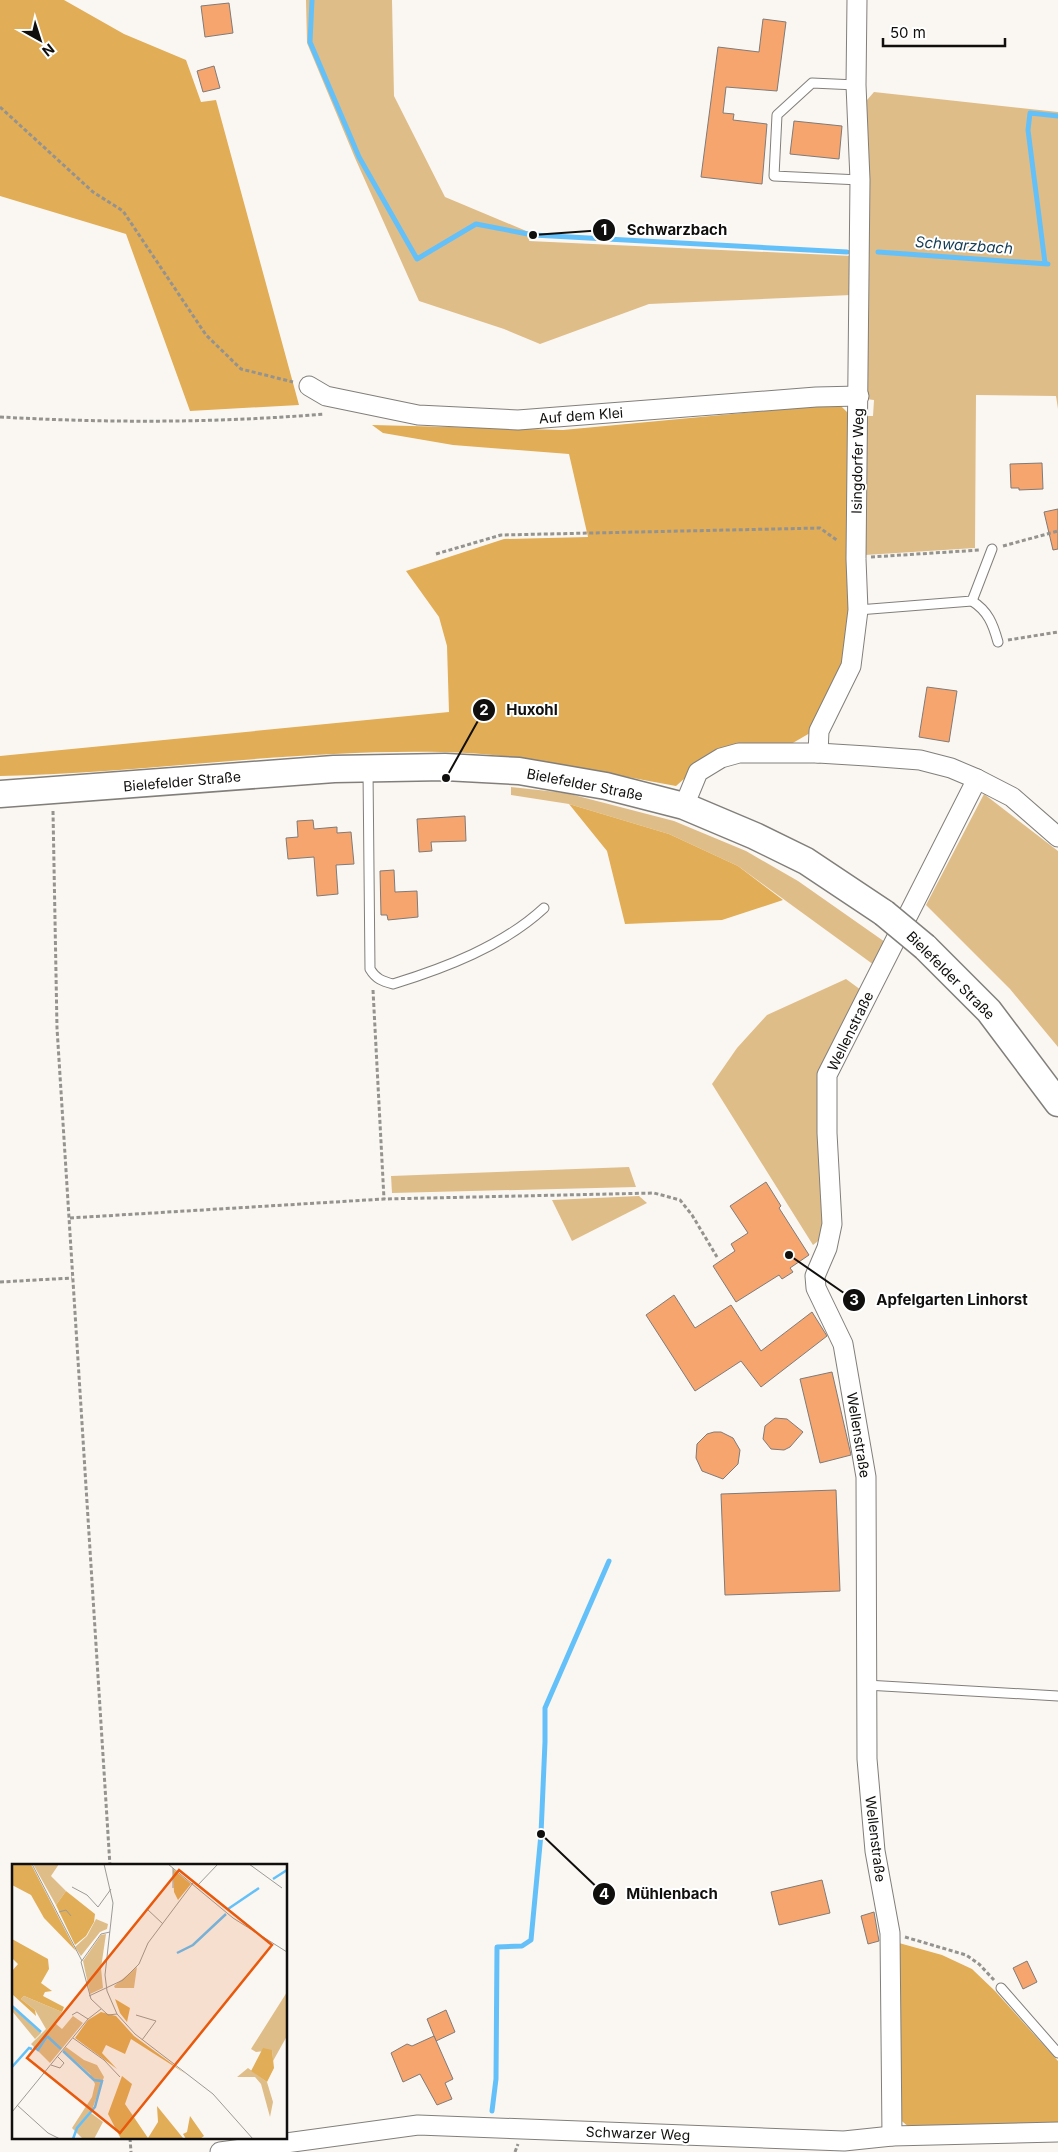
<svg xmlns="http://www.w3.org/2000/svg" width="1058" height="2152" viewBox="0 0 1058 2152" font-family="Inter,sans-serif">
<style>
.green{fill:#dfbd88}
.forest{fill:#e1ad57}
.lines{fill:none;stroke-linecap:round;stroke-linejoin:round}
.stream{stroke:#64c0f9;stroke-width:5}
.building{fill:#f7a56f;stroke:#7f7b78}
.service-casing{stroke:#827f7b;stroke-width:11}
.minor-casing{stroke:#827f7b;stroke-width:21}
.secondary-casing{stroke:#827f7b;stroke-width:29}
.path{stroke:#95938f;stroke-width:3;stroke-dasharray:4 2.5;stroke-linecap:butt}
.service{stroke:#fff;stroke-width:9}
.minor{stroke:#fff;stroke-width:19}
.secondary{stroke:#fff;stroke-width:26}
.secondary-bridge-casing{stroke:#827f7b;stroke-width:29;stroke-linecap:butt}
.secondary-bridge{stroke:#fff;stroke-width:26}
.labels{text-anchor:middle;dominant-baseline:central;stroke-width:4;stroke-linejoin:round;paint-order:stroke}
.street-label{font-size:14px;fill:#100f0d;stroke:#fff}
.water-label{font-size:15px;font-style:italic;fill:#143c53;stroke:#fff}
.inset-river{fill:none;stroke:#64c0f9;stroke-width:2.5}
.inset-road{fill:none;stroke:#9c9a96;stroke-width:1}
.view{fill:#e8590c;fill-opacity:0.15;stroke:#e8590c;stroke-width:2.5}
.inset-edge{fill:none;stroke:#100f0d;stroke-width:2.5}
.leader{fill:none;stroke:#100f0d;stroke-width:2}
.callout-dot{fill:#100f0d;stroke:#fff;stroke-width:2}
.mark-label{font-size:15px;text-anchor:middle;font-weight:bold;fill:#fff}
.callout-label{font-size:15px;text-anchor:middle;font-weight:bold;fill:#100f0d;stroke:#fff;stroke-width:4;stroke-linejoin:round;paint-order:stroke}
</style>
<rect width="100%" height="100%" fill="#faf7f2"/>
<g class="green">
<path d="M 306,0 L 392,0 L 394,96 L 445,197 L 531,233 L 529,241 L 852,256 L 851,295 L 649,304 L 540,344 L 504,329 L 419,301 L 355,158 L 307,43 Z"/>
<path d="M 874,92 L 1058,112 L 1058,409 L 1056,396 L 976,395 L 975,548 L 865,555 L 864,416 L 873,416 L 874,400 L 866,399 L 867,100 Z"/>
<path d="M 511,787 L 566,793 L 674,821 L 746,851 L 798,881 L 885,942 L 874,965 L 738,866 L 669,834 L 569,804 L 511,795 Z"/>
<path d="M 984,794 L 1058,851 L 1058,1047 L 1010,989 L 926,905 Z"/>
<path d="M 846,979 L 861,990 L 822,1071 L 823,1237 L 813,1245 L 712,1084 L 737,1048 L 767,1015 Z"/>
<path d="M 629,1167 L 636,1187 L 392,1193 L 391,1176 Z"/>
<path d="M 639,1196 L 647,1203 L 572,1241 L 552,1200 Z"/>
</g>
<g class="forest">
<path d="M 0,0 L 64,0 L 124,34 L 186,60 L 201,102 L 216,100 L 299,405 L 190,411 L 126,234 L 0,196 Z"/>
<path d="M 839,404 L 850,415 L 849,608 L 843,662 L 810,733 L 791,744 L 736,745 L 710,753 L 690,767 L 685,778 L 676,786 C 598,772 520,753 441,752 C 294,749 147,773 0,776 L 0,756 L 449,712 L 447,646 L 439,617 L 406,571 L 504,539 L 588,537 L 569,454 L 453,445 L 383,433 L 372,425 L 563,430 Z"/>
<path d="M 569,804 L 669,834 L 738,866 L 783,900 L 722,920 L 625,924 L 607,851 Z"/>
<path d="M 899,1943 L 942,1955 L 972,1969 L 995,1991 L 1058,2061 L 1058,2122 L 909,2127 L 898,2118 Z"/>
</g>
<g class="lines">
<g class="stream">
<path d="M 312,0 L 310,42 L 359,157 L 417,259 L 476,224 L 533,235 L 847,252"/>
<path d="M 878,252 L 1048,264"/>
<path d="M 1045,263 L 1028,130 L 1030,113 L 1058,116"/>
<path d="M 492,2111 L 496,2079 L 497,1947 L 522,1946 L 531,1940 L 541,1834 L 545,1742 L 545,1708 L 609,1561"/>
</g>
</g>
<g class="building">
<path d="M 229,3 L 233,33 L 205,37 L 201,6 Z"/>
<path d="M 763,19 L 786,22 L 777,91 L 726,87 L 723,113 L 734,114 L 733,120 L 767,124 L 762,184 L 701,177 L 718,47 L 759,52 Z"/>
<path d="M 214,66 L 220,88 L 203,92 L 197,71 Z"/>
<path d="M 794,121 L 842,126 L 839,159 L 790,154 Z"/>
<path d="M 1042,463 L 1043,489 L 1019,490 L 1019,488 L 1011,488 L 1010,464 Z"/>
<path d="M 1058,509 L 1058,549 L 1053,550 L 1044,512 Z"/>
<path d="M 927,687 L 957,691 L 949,742 L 919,737 Z"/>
<path d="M 465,816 L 466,841 L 431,842 L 432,851 L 419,852 L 417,819 Z"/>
<path d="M 313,820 L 314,829 L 337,827 L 337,833 L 351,832 L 354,864 L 336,865 L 338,894 L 317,896 L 314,857 L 288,859 L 286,838 L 298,837 L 297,821 Z"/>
<path d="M 394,870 L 395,892 L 417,891 L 418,917 L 388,920 L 387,915 L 381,915 L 380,871 Z"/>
<path d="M 766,1182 L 781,1206 L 779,1208 L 809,1255 L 790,1268 L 793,1272 L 782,1279 L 779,1275 L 736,1302 L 713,1266 L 735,1251 L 731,1244 L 748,1233 L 730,1206 Z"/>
<path d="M 674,1295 L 695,1328 L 731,1305 L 761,1351 L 812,1312 L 827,1336 L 761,1387 L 741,1361 L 695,1391 L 646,1315 Z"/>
<path d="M 832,1372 L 851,1455 L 820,1463 L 800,1379 Z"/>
<path d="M 775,1418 L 787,1419 L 803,1432 L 790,1447 L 784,1450 L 771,1449 L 763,1439 L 765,1426 Z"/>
<path d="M 714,1432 L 721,1432 L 733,1438 L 740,1450 L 738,1464 L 723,1479 L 702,1471 L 696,1458 L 697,1444 L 707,1434 Z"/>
<path d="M 836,1490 L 840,1591 L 725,1595 L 721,1494 Z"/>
<path d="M 822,1880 L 830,1913 L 779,1925 L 771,1892 Z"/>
<path d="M 874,1912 L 879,1941 L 868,1944 L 861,1916 Z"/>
<path d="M 1027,1961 L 1037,1982 L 1023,1989 L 1013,1968 Z"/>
<path d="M 446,2010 L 455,2032 L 436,2041 L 427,2019 Z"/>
<path d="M 434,2036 L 453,2079 L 445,2083 L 452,2099 L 437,2105 L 420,2074 L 403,2082 L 391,2053 L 407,2044 L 412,2046 Z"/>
</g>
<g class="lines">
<g class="service-casing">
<g id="service">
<path d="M 856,85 L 812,83 L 777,115 L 774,176 L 860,180"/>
<path d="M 972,601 C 988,611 993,624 998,642"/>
<path d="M 858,610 L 972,601 L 992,549"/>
<path d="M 368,771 L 370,969 C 376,979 382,981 393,984 C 445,968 503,946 544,908"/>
<path d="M 866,1685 L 1058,1696"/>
<path d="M 1001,1988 L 1058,2053"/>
</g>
</g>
<g class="minor-casing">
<g id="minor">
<path d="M 309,386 L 326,396 L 418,415 L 518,420 L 816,397 L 859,396"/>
<path d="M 818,753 L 819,731 L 851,666 L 858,610 L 856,559 L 860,180 L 856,85 L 857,0"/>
<path d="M 684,806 L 698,772 L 721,758 L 739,753 L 818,753 L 867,756 L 920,760 L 951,768 L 977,779 L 1012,797 L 1058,837"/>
<path d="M 892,2136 L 890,1933 L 875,1851 L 867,1759 L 866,1477 L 843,1344 L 816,1288 L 815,1276 L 827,1248 L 832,1224 L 827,1133 L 827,1075 L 977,779"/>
<path d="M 220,2152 L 418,2125 L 844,2141 L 892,2136 L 1058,2132"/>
</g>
</g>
<g class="secondary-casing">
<g id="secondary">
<path d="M 0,794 L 334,769 L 445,767 L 519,771 L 606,786 L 684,806 L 755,836 L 806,861 L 884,913"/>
<path d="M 925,947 L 989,1011 L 1058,1103"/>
</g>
</g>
<g class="path">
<path d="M 0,107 L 93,192 L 123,211 L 206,335 L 241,369 L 293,382"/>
<path d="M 0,417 C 108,423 217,423 324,414"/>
<path d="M 1003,546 L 1058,531"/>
<path d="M 436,554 L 501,535 L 820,528 L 838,541"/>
<path d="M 871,557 L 980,550"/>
<path d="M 1008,640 L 1058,632"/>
<path d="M 53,811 L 57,1028 L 110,1866"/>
<path d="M 373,990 L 384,1199"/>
<path d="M 70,1218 L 384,1199 L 654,1193 L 680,1200 L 692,1215 L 717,1257"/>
<path d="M 0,1282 L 72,1278"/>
<path d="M 905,1937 L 966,1955 L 979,1964 L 994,1980"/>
<path d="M 130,2138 L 131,2152"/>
<path d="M 515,2152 L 518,2144"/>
</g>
<use href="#service" class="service"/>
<use href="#minor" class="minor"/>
<use href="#secondary" class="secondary"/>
<g class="secondary-bridge-casing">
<path id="secondary-bridge" d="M 884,913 L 925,947"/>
</g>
<use href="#secondary-bridge" class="secondary-bridge"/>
</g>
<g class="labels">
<g class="street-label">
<text transform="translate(581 415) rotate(-4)">Auf dem Klei</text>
<text transform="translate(857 461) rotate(-89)">Isingdorfer Weg</text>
<text transform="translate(182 781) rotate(-5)">Bielefelder Straße</text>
<text transform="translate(585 784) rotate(11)">Bielefelder Straße</text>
<text transform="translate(951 975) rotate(45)">Bielefelder Straße</text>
<text transform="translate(850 1031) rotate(-64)">Wellenstraße</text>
<text transform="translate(859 1435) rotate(81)">Wellenstraße</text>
<text transform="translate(876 1839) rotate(83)">Wellenstraße</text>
<text transform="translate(638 2133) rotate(2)">Schwarzer Weg</text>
</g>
<g class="water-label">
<text transform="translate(964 245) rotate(4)">Schwarzbach</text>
</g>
</g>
<g transform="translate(12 1864)">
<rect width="275" height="275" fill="#faf7f2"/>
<path d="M 21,0 L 47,0 L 39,12 L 54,27 L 44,41 ZM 84,55 L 96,60 L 95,65 L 88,68 L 69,92 L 63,83 L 75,72 ZM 94,70 L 89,104 L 91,124 L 78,130 L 71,97 L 89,71 ZM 125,103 L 122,124 L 103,124 L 102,122 ZM 275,128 L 275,172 L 261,197 L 260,186 L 244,188 L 239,185 ZM 12,132 L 50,148 L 43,159 L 50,165 L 61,152 L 71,159 L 38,199 L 19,180 L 34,165 L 23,146 L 9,135 ZM 0,143 L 29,169 L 23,175 L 0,147 ZM 54,183 L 72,196 L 85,201 L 92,213 L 79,249 L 91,258 L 82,275 L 71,275 L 60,264 L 80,233 L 83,220 L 78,210 L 51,186 ZM 236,204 L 255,218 L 261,238 L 258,253 L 249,220 L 243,213 L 225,213 Z" fill="#dfbd88"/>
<path d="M 0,0 L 19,0 L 64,87 L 32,54 L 19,31 L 0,21 ZM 161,5 L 179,20 L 166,36 L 162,28 ZM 54,27 L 83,50 L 82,58 L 74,72 L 63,81 L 44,41 ZM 0,75 L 36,95 L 37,105 L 29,119 L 40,127 L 33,128 L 31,132 L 52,143 L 50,148 L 12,132 L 9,135 L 23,146 L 24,152 L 0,130 L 0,107 L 6,100 L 0,94 ZM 103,135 L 118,144 L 115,158 L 108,149 ZM 89,148 L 104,152 L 122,172 L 174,210 L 119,175 L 113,190 L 94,181 L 90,189 L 105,205 L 63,174 L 76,156 ZM 251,184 L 260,186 L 262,204 L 255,218 L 239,207 ZM 110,212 L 120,220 L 113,240 L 136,274 L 146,258 L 145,242 L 171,274 L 109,275 L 96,250 ZM 178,252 L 192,272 L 188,275 L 174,275 L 171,270 L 175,268 Z" fill="#e1ad57"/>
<path class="inset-river" d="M 261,15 L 275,6M 216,45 L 247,24M 165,89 L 181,81 L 214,50M 0,142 L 29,168M 35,172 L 49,185M 22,183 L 26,186 L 35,172M 51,187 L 82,216 L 90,217 L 83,243 L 65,264 L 61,275M 0,203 L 17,184 L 20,185"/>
<path class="inset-road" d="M 20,0 L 70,97M 92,0 L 101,39 L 93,111 L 95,127 L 105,150 L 123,170 L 201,230 L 241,275M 156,0 L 221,54 L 275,88M 237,0 L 270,24M 161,4 L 161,24M 185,22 L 206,0M 60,23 L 75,31 L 86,43 L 99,25M 135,45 L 151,60M 47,48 L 54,46 L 59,52M 98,68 L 89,70 L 69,98 L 79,135 L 96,151 L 105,150M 77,132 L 111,116 L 127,100 L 136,79 L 181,19M 60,151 L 65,148 L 76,155M 124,151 L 144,157 L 130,176M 61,174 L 92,196 L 108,213M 39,201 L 48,204 L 52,199 L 45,192M 5,241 L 36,269 L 48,275M 0,248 L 76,155 L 89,145"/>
<path class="view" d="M 167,6 L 260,81 L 108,269 L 15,194 Z"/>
<rect width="275" height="275" class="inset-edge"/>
</g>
<path class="leader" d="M533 235L604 230M446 778L484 710M789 1255L854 1300M541 1834L604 1894"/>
<g class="callout-dot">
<circle cx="533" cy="235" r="5"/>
<circle cx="446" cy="778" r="5"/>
<circle cx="789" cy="1255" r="5"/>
<circle cx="541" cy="1834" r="5"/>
<circle cx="604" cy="230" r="12"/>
<circle cx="484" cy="710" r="12"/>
<circle cx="854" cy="1300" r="12"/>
<circle cx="604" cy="1894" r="12"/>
</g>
<g class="mark-label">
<text x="604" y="235">1</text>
<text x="484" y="715">2</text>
<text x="854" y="1305">3</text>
<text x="604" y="1899">4</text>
</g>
<g class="callout-label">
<text x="677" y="235">Schwarzbach</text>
<text x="532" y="715">Huxohl</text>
<text x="952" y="1305">Apfelgarten Linhorst</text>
<text x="672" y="1899">Mühlenbach</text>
</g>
<g transform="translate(40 40) rotate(141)" stroke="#ffffff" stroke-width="4" paint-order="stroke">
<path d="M0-4L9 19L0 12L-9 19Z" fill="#100f0d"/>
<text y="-8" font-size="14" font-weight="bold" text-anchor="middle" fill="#100f0d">N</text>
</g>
<path d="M883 38v8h122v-8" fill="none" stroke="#100f0d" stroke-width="2.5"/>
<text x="890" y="38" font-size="15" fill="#100f0d" stroke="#ffffff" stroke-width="4" paint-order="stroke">50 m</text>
</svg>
